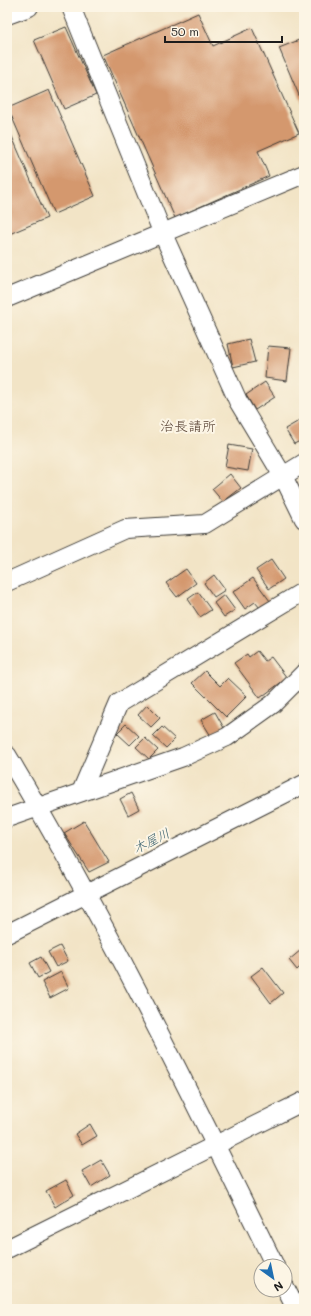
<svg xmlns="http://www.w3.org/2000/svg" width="311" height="1316" viewBox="0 0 311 1316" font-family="Mali,'Klee One',sans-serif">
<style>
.building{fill:#d4986e}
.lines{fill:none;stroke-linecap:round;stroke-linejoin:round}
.street-casing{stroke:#3c3a36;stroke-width:20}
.street{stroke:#fff;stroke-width:18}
.labels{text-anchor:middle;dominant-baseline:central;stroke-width:4;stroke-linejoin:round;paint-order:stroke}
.water-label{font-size:13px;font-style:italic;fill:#325c6b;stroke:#fcf5e5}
.quarter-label{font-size:14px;fill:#5c4739;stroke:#fcf5e5}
</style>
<rect width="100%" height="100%" fill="#fcf5e5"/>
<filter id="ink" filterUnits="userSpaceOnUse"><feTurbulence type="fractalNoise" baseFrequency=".025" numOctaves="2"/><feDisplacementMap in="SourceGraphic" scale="8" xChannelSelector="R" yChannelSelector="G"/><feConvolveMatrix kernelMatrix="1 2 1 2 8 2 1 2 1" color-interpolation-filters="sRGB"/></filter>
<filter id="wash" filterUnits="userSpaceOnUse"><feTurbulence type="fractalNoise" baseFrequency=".012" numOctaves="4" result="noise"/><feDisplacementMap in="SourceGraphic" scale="16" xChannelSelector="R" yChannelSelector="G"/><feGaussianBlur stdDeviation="0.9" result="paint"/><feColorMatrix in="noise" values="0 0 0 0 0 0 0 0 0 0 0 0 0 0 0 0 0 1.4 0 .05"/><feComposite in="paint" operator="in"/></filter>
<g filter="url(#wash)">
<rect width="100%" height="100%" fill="#f2e4c6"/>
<g id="blocks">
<g class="building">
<path d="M 198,13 L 213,46 L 252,28 L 299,133 L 258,151 L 269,176 L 175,218 L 103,55 Z"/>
<path d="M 66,27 L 96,95 L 64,109 L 34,40 Z"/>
<path d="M 304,38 L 304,107 L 279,48 Z"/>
<path d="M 49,90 L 95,196 L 54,214 L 8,108 Z"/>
<path d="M 7,125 L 47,218 L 7,235 Z"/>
<path d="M 249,339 L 255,362 L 233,367 L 228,344 Z"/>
<path d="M 268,346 L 291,348 L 287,381 L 265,378 Z"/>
<path d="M 265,382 L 275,397 L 255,410 L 246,395 Z"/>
<path d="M 304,418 L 304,439 L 294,444 L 285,429 Z"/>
<path d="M 229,445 L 252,449 L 248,471 L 225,467 Z"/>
<path d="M 230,474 L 241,488 L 223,502 L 212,489 Z"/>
<path d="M 271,560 L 284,579 L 269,589 L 256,570 Z"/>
<path d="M 186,569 L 196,583 L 177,597 L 166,583 Z"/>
<path d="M 214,575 L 225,590 L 214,597 L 204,583 Z"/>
<path d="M 253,578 L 270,601 L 260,608 L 255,602 L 245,609 L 233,592 Z"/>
<path d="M 198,592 L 211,610 L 200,617 L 188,599 Z"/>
<path d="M 224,595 L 235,610 L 224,617 L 214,603 Z"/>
<path d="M 257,651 L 265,661 L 271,657 L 287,678 L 260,698 L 234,663 L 247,654 L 249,657 Z"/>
<path d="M 205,671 L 220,686 L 228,678 L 247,696 L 226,717 L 192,683 Z"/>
<path d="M 147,705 L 160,718 L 151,727 L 138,715 Z"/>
<path d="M 215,712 L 224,728 L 211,736 L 201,720 Z"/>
<path d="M 126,724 L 139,736 L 130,745 L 117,733 Z"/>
<path d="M 162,727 L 175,739 L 166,748 L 153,736 Z"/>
<path d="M 145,738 L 158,750 L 149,759 L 136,747 Z"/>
<path d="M 131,793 L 139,809 L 128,815 L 120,799 Z"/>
<path d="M 84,821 L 109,862 L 89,872 L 64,833 Z"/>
<path d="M 60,946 L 68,961 L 56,967 L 48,952 Z"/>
<path d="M 301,950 L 302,952 L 304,950 L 304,973 L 300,967 L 297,970 L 289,960 Z"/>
<path d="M 41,957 L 49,972 L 38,978 L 30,963 Z"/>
<path d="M 263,967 L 283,993 L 271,1003 L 251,976 Z"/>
<path d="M 61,972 L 69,988 L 50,998 L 42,982 Z"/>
<path d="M 90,1124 L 97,1136 L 82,1145 L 75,1134 Z"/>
<path d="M 101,1160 L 110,1175 L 91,1187 L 82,1171 Z"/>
<path d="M 66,1180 L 74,1195 L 55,1207 L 46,1191 Z"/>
</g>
</g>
</g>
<g filter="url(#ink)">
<use href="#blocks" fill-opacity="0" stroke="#3c3a36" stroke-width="1"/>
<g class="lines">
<g class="street-casing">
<g id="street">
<path d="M 71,7 L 163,234 L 238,401 L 283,476 L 304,519"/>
<path d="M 7,15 L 29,7"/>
<path d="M 7,298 L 304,174"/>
<path d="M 7,582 L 125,529 L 205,524 L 304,463"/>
<path d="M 7,755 C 106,920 190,1093 275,1266"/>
<path d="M 81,792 L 119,703 L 304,591"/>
<path d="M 7,818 L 183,757 L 227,737 L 273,704 L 304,673"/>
<path d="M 7,934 L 304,784"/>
<path d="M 7,1249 L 304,1101"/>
<path d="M 285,1287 L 296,1309"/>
</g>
</g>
<use href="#street" class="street"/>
</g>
</g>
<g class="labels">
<g class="water-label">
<text transform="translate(151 840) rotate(-27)">木屋川</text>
</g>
<g class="quarter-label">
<text x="188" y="425">治長請所</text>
</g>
</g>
<rect width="311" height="1316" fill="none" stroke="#fcf5e5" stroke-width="24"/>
<g transform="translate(273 1278) rotate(147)"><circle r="19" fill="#fcf5e5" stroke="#a29e95"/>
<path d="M0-3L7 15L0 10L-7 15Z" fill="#1f6fb2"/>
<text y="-6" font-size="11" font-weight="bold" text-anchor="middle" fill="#1c1c1c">N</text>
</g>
<path d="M165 36v6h117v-6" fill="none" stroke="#1c1c1c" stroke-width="2"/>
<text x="171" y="36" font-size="12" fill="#1c1c1c" stroke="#fcf5e5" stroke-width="3" paint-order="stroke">50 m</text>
</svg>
